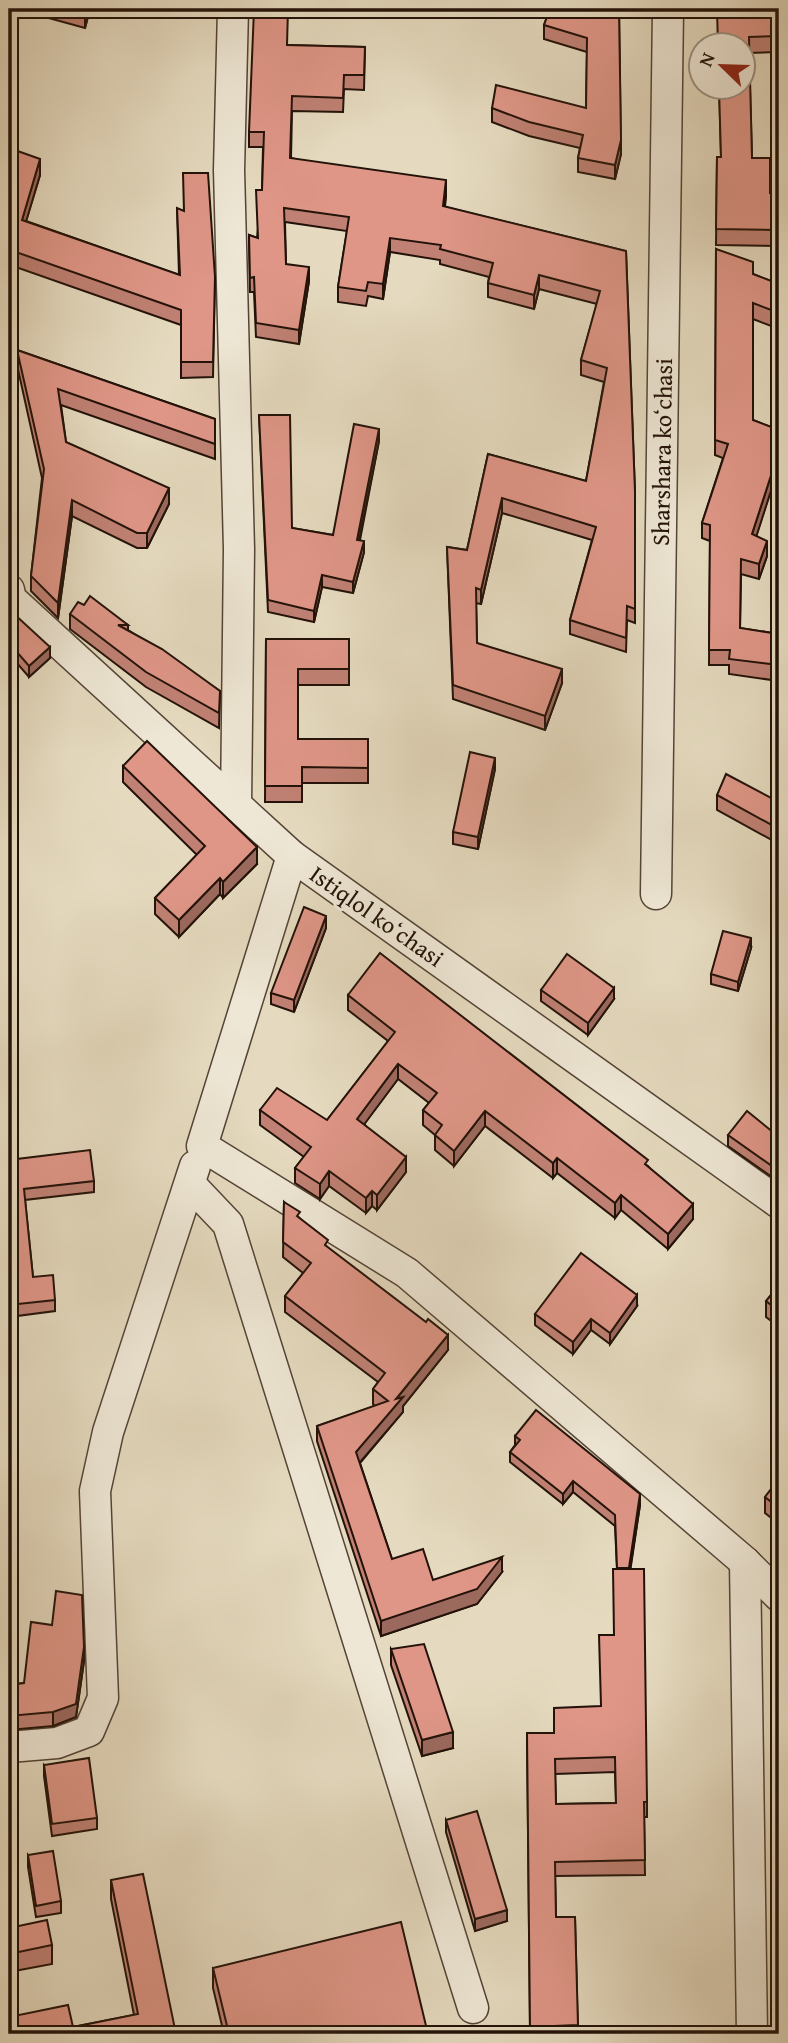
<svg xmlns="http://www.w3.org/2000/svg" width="788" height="2043" viewBox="0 0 788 2043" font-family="'Gentium Book Plus',serif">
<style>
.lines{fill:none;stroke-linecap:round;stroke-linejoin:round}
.minor-casing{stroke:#544436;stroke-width:33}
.minor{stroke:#eee7d5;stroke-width:30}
.wall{fill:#c08174;stroke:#231209;stroke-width:2;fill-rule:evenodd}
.shaded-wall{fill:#9c695e;stroke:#231209;stroke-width:2}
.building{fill:#df9687;stroke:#231209;stroke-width:2;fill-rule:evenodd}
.labels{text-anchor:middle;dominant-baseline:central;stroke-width:6;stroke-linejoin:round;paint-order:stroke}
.street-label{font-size:24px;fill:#231209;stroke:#eee7d5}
</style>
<rect width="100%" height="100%" fill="#e5dabf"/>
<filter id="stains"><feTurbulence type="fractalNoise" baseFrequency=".00286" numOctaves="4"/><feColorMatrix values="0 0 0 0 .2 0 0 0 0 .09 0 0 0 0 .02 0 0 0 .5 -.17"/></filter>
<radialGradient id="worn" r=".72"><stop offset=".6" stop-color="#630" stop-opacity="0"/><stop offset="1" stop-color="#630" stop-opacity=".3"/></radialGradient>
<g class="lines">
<g class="minor-casing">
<g id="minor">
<path d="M 233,9 L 229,170 L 239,549 L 236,804"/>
<path d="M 9,590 L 11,599 L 292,856 L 779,1203"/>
<path d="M 292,856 L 202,1146 L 407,1273 L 745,1562 L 779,1596"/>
<path d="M 656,894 L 668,9"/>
<path d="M 190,1184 L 228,1224 L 473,2008"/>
<path d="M 745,1562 L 752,2034"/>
<path d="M 9,1747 L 57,1743 L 89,1731 L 103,1698 L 95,1491 L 108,1432 L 195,1166"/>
</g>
</g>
<use href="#minor" class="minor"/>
</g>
<g class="wall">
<path d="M 16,9 L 90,9 L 85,28 Z"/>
<path d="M 439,9 L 474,9 L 473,14 L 439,10 Z"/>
<path d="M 530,9 L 619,9 L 621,154 L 615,179 L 578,172 L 578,158 L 580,148 L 529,136 L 492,122 L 492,108 L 586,108 L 587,52 L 544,39 L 544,25 L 548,14 Z"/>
<path d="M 779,9 L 779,52 L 749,53 L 752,158 L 770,193 L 779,193 L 779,246 L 716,245 L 717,157 L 721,157 L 718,46 Z"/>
<path d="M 287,45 L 365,47 L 364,90 L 344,89 L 343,112 L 292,111 L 291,158 L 446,195 L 445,207 L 626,251 L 635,492 L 635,623 L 627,620 L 626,652 L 570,634 L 570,620 L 592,540 L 502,513 L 481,604 L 476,603 L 477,643 L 562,683 L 545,730 L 453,699 L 447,547 L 467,550 L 488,454 L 586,481 L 604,382 L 581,375 L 581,360 L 597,304 L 539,289 L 534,309 L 488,297 L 488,283 L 489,277 L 440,264 L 440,260 L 390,252 L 383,299 L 368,296 L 366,306 L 338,302 L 338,287 L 347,231 L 285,222 L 286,264 L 309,281 L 299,344 L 256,337 L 254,292 L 250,292 L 249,235 L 257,238 L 262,190 L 263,147 L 249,147 L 249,132 Z"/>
<path d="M 9,148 L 40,175 L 26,221 L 179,275 L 177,208 L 215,277 L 213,377 L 181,378 L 181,325 L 13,266 L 9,280 Z"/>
<path d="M 716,249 L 753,274 L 779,284 L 779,329 L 753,319 L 753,420 L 779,430 L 779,476 L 776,475 L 756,536 L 767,556 L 759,579 L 741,574 L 740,628 L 779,634 L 779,681 L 729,674 L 729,665 L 709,665 L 710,541 L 702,538 L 702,523 L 723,458 L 715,455 Z"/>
<path d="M 17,350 L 215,419 L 215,459 L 61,405 L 66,442 L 169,504 L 147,548 L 137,548 L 72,516 L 58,618 L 31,591 L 31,576 L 42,478 L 17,365 Z"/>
<path d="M 259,415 L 292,528 L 333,535 L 379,441 L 360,540 L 364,552 L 353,593 L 322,587 L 314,622 L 268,612 Z"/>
<path d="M 84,605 L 128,625 L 128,630 L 220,691 L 219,728 L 146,687 L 70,629 L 70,614 Z"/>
<path d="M 9,617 L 50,658 L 29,677 L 9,654 Z"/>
<path d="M 266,639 L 349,639 L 349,685 L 298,685 L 298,739 L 368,739 L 368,783 L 302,783 L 302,802 L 265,802 Z"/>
<path d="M 123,766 L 257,864 L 223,898 L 220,894 L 179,937 L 155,914 L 155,898 L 197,855 L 123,782 Z"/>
<path d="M 495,769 L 478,849 L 453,844 L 453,832 Z"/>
<path d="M 717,795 L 779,802 L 779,844 L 717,810 Z"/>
<path d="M 326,928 L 294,1012 L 271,1004 L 271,993 Z"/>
<path d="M 751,948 L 738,991 L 711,984 L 711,974 Z"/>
<path d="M 541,990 L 614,999 L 588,1035 L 541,1001 Z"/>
<path d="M 348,995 L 648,1166 L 693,1219 L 668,1249 L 621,1210 L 615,1218 L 557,1173 L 553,1178 L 485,1126 L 454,1166 L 435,1150 L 435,1135 L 423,1125 L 423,1110 L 429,1103 L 398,1079 L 364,1124 L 406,1172 L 377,1210 L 372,1206 L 366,1213 L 329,1186 L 320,1199 L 295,1183 L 295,1168 L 304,1157 L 260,1125 L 260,1110 L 327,1120 L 388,1041 L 348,1010 Z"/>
<path d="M 728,1135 L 779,1137 L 779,1182 L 728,1146 Z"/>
<path d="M 9,1160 L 94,1181 L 94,1192 L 25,1200 L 33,1277 L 55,1300 L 55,1311 L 9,1317 Z"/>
<path d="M 284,1202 L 328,1248 L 448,1350 L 403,1406 L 403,1412 L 360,1463 L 392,1559 L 433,1580 L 502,1572 L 477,1604 L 381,1636 L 317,1441 L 317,1426 L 375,1406 L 373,1404 L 373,1389 L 378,1382 L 285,1312 L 285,1296 L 303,1273 L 283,1257 Z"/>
<path d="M 779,1285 L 779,1327 L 766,1317 L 766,1301 Z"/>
<path d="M 637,1306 L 610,1344 L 591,1330 L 573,1354 L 535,1325 L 535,1314 Z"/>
<path d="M 515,1436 L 640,1505 L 630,1569 L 647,1802 L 647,1817 L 644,1817 L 645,1875 L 555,1876 L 556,1917 L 575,1917 L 578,2034 L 530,2034 L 527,1733 L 554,1733 L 601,1706 L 614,1635 L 617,1569 L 615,1526 L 573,1492 L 563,1504 L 510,1462 L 510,1452 L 515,1445 ZM 615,1772 L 616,1803 L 556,1804 L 555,1774 Z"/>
<path d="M 779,1479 L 779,1524 L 765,1513 L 765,1497 Z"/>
<path d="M 391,1649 L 453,1748 L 422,1756 L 391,1665 Z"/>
<path d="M 84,1661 L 76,1717 L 53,1726 L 9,1730 L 9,1685 L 24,1683 Z"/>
<path d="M 44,1765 L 97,1818 L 97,1829 L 52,1836 L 44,1776 Z"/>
<path d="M 446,1820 L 507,1921 L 475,1931 L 446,1832 Z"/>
<path d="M 28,1855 L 61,1901 L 61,1913 L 36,1917 L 28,1867 Z"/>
<path d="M 111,1880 L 176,2034 L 73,2027 L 134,2015 L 111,1899 Z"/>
<path d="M 9,1928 L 52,1945 L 52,1964 L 9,1972 Z"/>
<path d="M 213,1968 L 428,2034 L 224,2034 L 213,1988 Z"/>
</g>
<g class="shaded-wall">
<path d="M 86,9 L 90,9 L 85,28 L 85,12 Z"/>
<path d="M 621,140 L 621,154 L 615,179 L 615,165 Z"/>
<path d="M 40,159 L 40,175 L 22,235 L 22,220 Z"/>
<path d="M 446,180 L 446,195 L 443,220 L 443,206 Z"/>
<path d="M 390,238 L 390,252 L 383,299 L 383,284 Z"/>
<path d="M 13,251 L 13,266 L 9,280 L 9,264 Z"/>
<path d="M 309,267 L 309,281 L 299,344 L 299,330 Z"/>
<path d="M 539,275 L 539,289 L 534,309 L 534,295 Z"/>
<path d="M 379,429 L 379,441 L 357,551 L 357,540 Z"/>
<path d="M 776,460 L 776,475 L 752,550 L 752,534 Z"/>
<path d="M 169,488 L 169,504 L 147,548 L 147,533 Z"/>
<path d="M 502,498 L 502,513 L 481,604 L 481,590 Z"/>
<path d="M 72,500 L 72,516 L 58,618 L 58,603 Z"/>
<path d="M 364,541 L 364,552 L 353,593 L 353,582 Z"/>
<path d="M 767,541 L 767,556 L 759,579 L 759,564 Z"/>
<path d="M 322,575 L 322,587 L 314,622 L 314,611 Z"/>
<path d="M 50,647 L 50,658 L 29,677 L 29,666 Z"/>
<path d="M 562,669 L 562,683 L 545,730 L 545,716 Z"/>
<path d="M 495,758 L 495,769 L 478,849 L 478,837 Z"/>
<path d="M 257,847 L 257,864 L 223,898 L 223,882 Z"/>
<path d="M 220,878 L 220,894 L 179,937 L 179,920 Z"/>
<path d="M 326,916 L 326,928 L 294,1012 L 294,1000 Z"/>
<path d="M 751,938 L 751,948 L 738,991 L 738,982 Z"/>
<path d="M 614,988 L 614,999 L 588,1035 L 588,1023 Z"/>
<path d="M 398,1064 L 398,1079 L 357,1134 L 357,1119 Z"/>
<path d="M 485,1111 L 485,1126 L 454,1166 L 454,1151 Z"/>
<path d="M 406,1157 L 406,1172 L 377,1210 L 377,1195 Z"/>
<path d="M 557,1158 L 557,1173 L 553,1178 L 553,1163 Z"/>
<path d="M 329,1171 L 329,1186 L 320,1199 L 320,1184 Z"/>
<path d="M 372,1191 L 372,1206 L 366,1213 L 366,1198 Z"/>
<path d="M 621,1195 L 621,1210 L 615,1218 L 615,1203 Z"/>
<path d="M 693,1204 L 693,1219 L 668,1249 L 668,1234 Z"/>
<path d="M 637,1295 L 637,1306 L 610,1344 L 610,1333 Z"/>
<path d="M 591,1319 L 591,1330 L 573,1354 L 573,1342 Z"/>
<path d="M 448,1335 L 448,1350 L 403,1406 L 403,1412 L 356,1467 L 356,1452 L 396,1399 Z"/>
<path d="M 573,1481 L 573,1492 L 563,1504 L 563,1494 Z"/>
<path d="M 640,1494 L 640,1505 L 629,1579 L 629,1568 Z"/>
<path d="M 502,1557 L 502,1572 L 477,1604 L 381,1636 L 381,1621 Z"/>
<path d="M 84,1647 L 84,1661 L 76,1717 L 53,1726 L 53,1712 Z"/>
<path d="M 453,1732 L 453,1748 L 422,1756 L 422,1740 Z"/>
<path d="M 779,1856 L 779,1869 L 777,1870 L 777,1857 Z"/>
<path d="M 507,1910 L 507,1921 L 475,1931 L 475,1919 Z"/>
</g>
<g class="building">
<path d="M 75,9 L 86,9 L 85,12 Z"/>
<path d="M 254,9 L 288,9 L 287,45 L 365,47 L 364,75 L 344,75 L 343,98 L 292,96 L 290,158 L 446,180 L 443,206 L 626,251 L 635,492 L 635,609 L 627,606 L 626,638 L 570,620 L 596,527 L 502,498 L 481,590 L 476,588 L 477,643 L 562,669 L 545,716 L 453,685 L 447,547 L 467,550 L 488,454 L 586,481 L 607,368 L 581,360 L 600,291 L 539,275 L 534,295 L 488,283 L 493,263 L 440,249 L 441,245 L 390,238 L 383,284 L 368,282 L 366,291 L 338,287 L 349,217 L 284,208 L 286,264 L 309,267 L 299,330 L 256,323 L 254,277 L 250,278 L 249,235 L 258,238 L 256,190 L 262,190 L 264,132 L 249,132 Z"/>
<path d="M 550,9 L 619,9 L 621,140 L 615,165 L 578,158 L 583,135 L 529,122 L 492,108 L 496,85 L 586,108 L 587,38 L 544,25 Z"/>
<path d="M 717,9 L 779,9 L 779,36 L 749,37 L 752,158 L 770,158 L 770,193 L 779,193 L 779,230 L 716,229 L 717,157 L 721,157 L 719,88 L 743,88 L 743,46 L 718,46 Z"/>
<path d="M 9,148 L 40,159 L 22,220 L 180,275 L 177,208 L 184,211 L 183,173 L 208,173 L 215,277 L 213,362 L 181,362 L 181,310 L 13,251 L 9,264 Z"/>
<path d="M 716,249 L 753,262 L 753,274 L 779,284 L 779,313 L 753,303 L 753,420 L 779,430 L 779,461 L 776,460 L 752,534 L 767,541 L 759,564 L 741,559 L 740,628 L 779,634 L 779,665 L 729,659 L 730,650 L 709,650 L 710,525 L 702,523 L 728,444 L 715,440 Z"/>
<path d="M 17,350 L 215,419 L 215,444 L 58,389 L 66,442 L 169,488 L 147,533 L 137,533 L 72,500 L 58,603 L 31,576 L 44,469 Z"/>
<path d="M 259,415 L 290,415 L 292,528 L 333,535 L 354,424 L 379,429 L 357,540 L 364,541 L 353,582 L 322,575 L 314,611 L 268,600 Z"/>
<path d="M 90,596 L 128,625 L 118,625 L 162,649 L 220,691 L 219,713 L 146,672 L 70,614 L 78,602 L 84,605 Z"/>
<path d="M 13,613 L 50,647 L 29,666 L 9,643 L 9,617 Z"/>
<path d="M 266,639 L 349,639 L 349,669 L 298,669 L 298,739 L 368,739 L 368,768 L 302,767 L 302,786 L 265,786 Z"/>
<path d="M 147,741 L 257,847 L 223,882 L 220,878 L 179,920 L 155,898 L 205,846 L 123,766 Z"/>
<path d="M 470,752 L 495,758 L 478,837 L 453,832 Z"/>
<path d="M 726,774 L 779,802 L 779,829 L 717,795 Z"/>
<path d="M 304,907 L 326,916 L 294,1000 L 271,993 Z"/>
<path d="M 723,931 L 751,938 L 738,982 L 711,974 Z"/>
<path d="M 380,953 L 648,1160 L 645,1164 L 693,1204 L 668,1234 L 621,1195 L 615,1203 L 557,1158 L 553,1163 L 485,1111 L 454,1151 L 435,1135 L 442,1125 L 423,1110 L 437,1093 L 398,1064 L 357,1119 L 406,1157 L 377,1195 L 372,1191 L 366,1198 L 329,1171 L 320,1184 L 295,1168 L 311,1147 L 260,1110 L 277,1088 L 327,1120 L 395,1032 L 348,995 Z"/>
<path d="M 567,954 L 614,988 L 588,1023 L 541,990 Z"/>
<path d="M 747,1111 L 779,1137 L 779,1171 L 728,1135 Z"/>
<path d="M 90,1150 L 94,1181 L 24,1189 L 33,1277 L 53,1275 L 55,1300 L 9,1305 L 9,1160 Z"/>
<path d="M 284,1202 L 300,1212 L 297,1216 L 328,1240 L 325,1245 L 426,1322 L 428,1319 L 448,1335 L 396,1399 L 403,1397 L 356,1452 L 392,1559 L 423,1549 L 433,1580 L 502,1557 L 477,1589 L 381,1621 L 317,1426 L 388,1401 L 373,1389 L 385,1373 L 285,1296 L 311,1263 L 283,1242 Z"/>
<path d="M 581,1253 L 637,1295 L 610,1333 L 591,1319 L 573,1342 L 535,1314 Z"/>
<path d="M 779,1285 L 779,1311 L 766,1301 Z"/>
<path d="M 536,1410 L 640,1494 L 629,1568 L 617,1568 L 615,1515 L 573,1481 L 563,1494 L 510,1452 L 520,1440 L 515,1436 Z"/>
<path d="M 779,1479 L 779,1508 L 765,1497 Z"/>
<path d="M 613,1569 L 644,1569 L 647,1802 L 644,1802 L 645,1860 L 555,1862 L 556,1917 L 575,1917 L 578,2025 L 530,2027 L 527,1733 L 554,1733 L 554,1708 L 601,1706 L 599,1635 L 614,1635 ZM 615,1757 L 616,1803 L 556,1804 L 555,1759 Z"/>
<path d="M 56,1591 L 82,1595 L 84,1647 L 76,1704 L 53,1712 L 9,1716 L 9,1685 L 24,1683 L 31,1622 L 52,1625 Z"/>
<path d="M 424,1644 L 453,1732 L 422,1740 L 391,1649 Z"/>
<path d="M 772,1679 L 779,1679 L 779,1856 L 777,1857 Z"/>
<path d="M 89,1758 L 97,1818 L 52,1824 L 44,1765 Z"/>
<path d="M 477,1811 L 507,1910 L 475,1919 L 446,1820 Z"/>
<path d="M 53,1851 L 61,1901 L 36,1906 L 28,1855 Z"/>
<path d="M 777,1866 L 779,1866 L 779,2021 L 775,1883 L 777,1883 Z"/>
<path d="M 143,1874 L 176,2034 L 9,2034 L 9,2017 L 68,2005 L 73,2027 L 138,2014 L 111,1880 Z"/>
<path d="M 47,1920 L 52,1945 L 9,1954 L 9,1928 Z"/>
<path d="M 401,1922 L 428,2034 L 229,2034 L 213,1968 Z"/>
</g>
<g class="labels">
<g class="street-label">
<text transform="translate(662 452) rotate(-89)">Sharshara koʻchasi</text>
<text transform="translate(377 916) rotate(35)">Istiqlol koʻchasi</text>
</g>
</g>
<rect width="788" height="2043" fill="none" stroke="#e5dabf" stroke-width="35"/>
<rect x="10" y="10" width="767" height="2022" fill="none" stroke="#231209" stroke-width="3.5"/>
<rect x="18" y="18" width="753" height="2008" fill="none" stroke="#231209" stroke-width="2"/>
<g transform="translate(722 66) rotate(293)"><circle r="33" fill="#eee7d5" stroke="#9d9283" stroke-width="2"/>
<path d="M0-5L12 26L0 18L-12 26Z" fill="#8f2418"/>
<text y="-10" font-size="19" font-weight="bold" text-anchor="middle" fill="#231209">N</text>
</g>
<rect width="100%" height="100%" filter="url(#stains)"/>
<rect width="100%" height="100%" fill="url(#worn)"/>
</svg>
